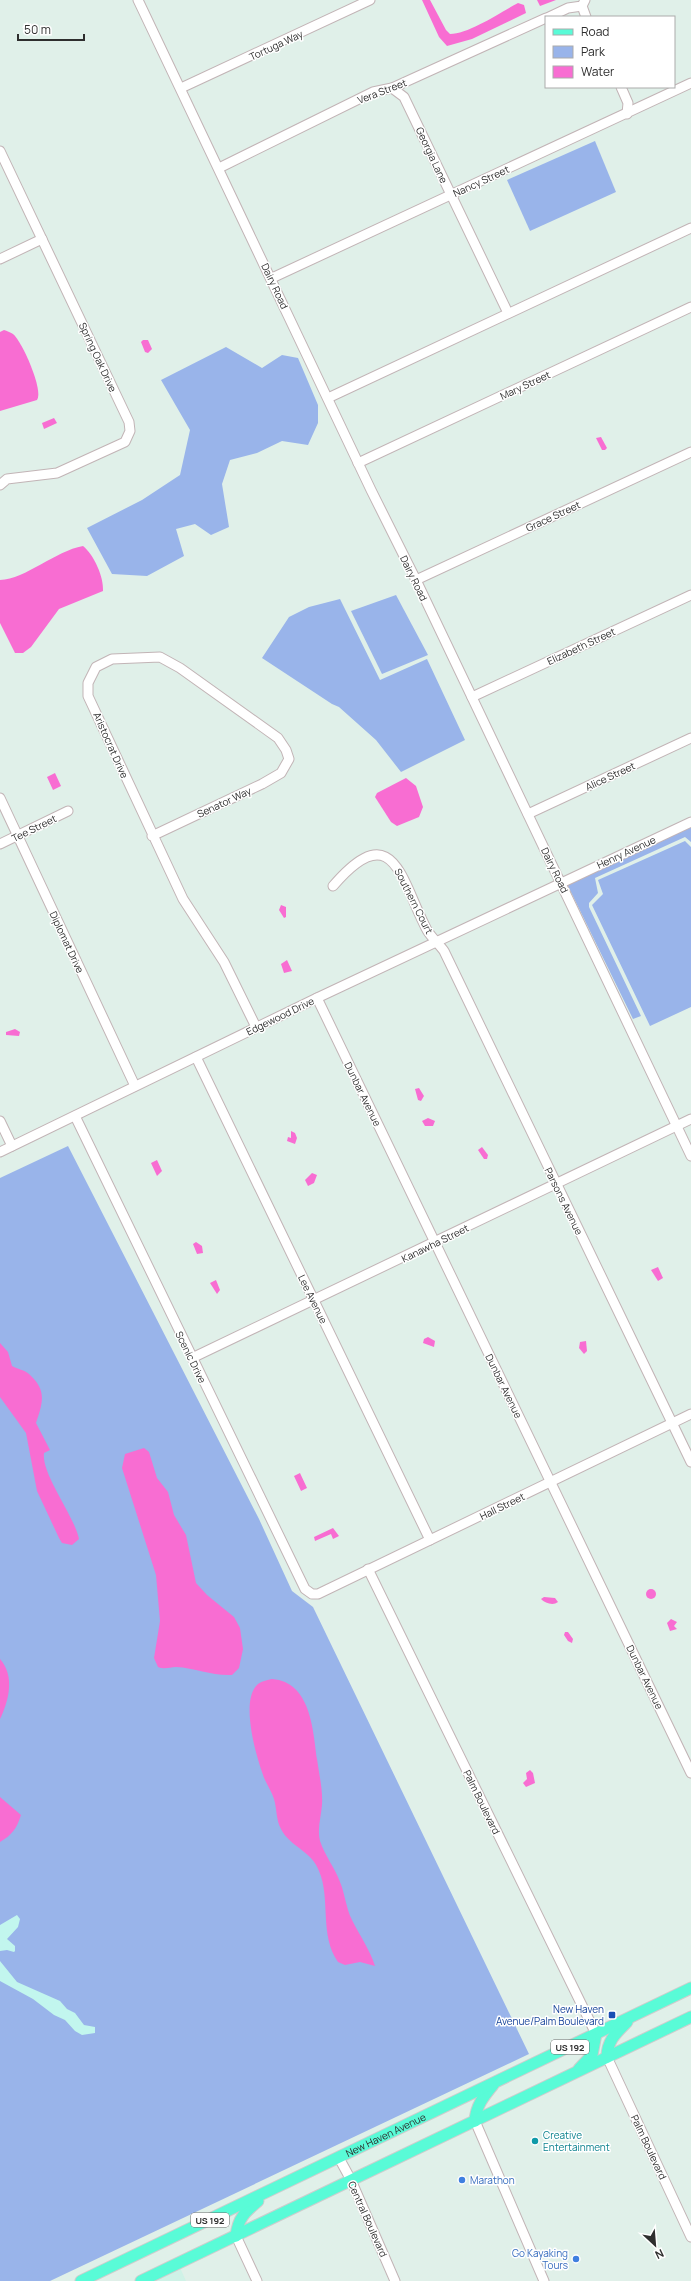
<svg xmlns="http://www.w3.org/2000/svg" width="691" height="2281" viewBox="0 0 691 2281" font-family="Manrope,sans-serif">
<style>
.education{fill:#cff2e7}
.green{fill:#99b4ea}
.sand{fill:#c2f6ee}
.water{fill:#f86dd2}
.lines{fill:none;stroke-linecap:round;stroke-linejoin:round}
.minor-casing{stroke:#c2b4b6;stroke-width:11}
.major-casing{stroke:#cdcdcd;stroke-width:13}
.minor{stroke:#fff;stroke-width:9}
.major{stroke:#59fbd7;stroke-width:11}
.transit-dot{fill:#1a4fb4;stroke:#fff;stroke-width:1.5}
.culture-dot{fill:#0f9aa8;stroke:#fff;stroke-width:1.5}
.shop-dot{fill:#3f7fe0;stroke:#fff;stroke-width:1.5}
.labels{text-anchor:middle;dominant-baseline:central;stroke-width:3;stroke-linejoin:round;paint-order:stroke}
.shield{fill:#fff;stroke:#6d6d6d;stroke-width:1}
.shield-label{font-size:9px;font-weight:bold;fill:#2e2e2e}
.street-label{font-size:10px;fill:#2e2e2e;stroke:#fff}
.transit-label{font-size:10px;fill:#164399;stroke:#fff;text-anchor:end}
.culture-label{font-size:10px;fill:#0d838f;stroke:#fff;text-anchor:start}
.shop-label{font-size:10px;fill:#366cbe;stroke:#fff;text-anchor:start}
</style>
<rect width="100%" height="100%" fill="#e0f0e9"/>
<path class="education" d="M 178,2263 L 186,2281 L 141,2281 Z"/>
<g class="green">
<path d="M 595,141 L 616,192 L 530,231 L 507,180 Z"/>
<path d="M 226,347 L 262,368 L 282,355 L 298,358 L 318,405 L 318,423 L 308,445 L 282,441 L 257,453 L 230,460 L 222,484 L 229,527 L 211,535 L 195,524 L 176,529 L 184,556 L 147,576 L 112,574 L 87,528 L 142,500 L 180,475 L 190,430 L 161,380 Z"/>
<path d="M 396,595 L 428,655 L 382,674 L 351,611 Z"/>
<path d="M 340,599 L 380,680 L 427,659 L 465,740 L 401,772 L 376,740 L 339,707 L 332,704 L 262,658 L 289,617 L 309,607 Z"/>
<path d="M 691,827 L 691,842 L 685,837 L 595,878 L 598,893 L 589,903 L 589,907 L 641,1016 L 633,1019 L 567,884 Z"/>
<path d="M 685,841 L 691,847 L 691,1007 L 650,1026 L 592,905 L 603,894 L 598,880 Z"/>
<path d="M 68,1146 L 259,1519 L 292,1591 L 313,1607 L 529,2054 L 50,2281 L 0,2281 L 0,1178 Z"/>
</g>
<g class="sand">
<path d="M 17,1915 L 20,1919 L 18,1927 L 7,1939 L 15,1946 L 15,1951 L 14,1952 L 7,1950 L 0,1951 L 0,1925 Z"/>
<path d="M 0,1961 L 17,1982 L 60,2001 L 67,2009 L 75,2013 L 84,2025 L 95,2027 L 95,2033 L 82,2035 L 75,2031 L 65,2020 L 54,2015 L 33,1999 L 0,1981 Z"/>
</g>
<g class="water">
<path d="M 422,0 L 430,0 L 446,30 L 450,34 C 469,34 501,12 518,3 L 524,5 L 526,13 L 472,39 L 447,46 L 439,37 Z"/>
<path d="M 537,0 L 556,0 L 540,6 Z"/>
<path d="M 4,330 C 7,331 10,332 13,334 C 22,341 44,391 37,400 L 0,411 L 0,332 Z"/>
<path d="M 143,340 L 148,340 L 152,349 L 148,353 L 145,352 L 141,342 Z"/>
<path d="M 54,418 L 57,423 L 44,429 L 42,423 Z"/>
<path d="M 601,437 L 607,448 L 605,450 L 602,450 L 596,438 Z"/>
<path d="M 83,546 C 94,555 104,577 103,591 L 59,609 L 31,647 L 23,653 L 15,653 L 0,623 L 0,580 C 26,579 55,551 83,546 Z"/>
<path d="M 55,773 L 61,786 L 53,790 L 47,777 Z"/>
<path d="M 406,778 L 416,786 L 423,807 L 419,817 L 397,826 L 391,822 L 375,797 L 377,793 Z"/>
<path d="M 281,905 L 286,907 L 286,917 L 284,918 L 279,910 Z"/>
<path d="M 287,960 L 292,971 L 284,973 L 281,964 Z"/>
<path d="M 15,1029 L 20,1032 L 19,1036 L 6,1035 L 6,1032 Z"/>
<path d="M 419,1088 L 424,1096 L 421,1101 L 418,1100 L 415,1089 Z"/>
<path d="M 428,1118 L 435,1121 L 433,1126 L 425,1126 L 422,1121 Z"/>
<path d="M 291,1131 L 295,1133 L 297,1138 L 295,1144 L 287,1141 L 288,1137 L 291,1138 Z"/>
<path d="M 482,1147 L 488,1155 L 487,1159 L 484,1159 L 478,1150 Z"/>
<path d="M 157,1160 L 162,1171 L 157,1176 L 151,1163 Z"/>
<path d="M 312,1173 L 317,1175 L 314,1183 L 308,1186 L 305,1180 Z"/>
<path d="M 196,1242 L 202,1246 L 203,1253 L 197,1254 L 193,1244 Z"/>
<path d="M 658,1267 L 663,1278 L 658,1281 L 651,1270 Z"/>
<path d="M 216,1280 L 220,1290 L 217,1294 L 210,1283 Z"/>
<path d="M 428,1337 L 435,1341 L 434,1347 L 423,1343 L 424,1339 Z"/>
<path d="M 586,1341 L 587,1351 L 584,1354 L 579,1348 L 580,1342 Z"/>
<path d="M 0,1343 L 8,1352 L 12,1366 C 17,1369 25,1370 29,1374 C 47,1390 43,1402 36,1423 L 50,1450 L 44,1453 C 41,1474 74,1515 79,1539 L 72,1545 L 62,1543 L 59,1538 L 37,1491 L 26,1433 L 0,1397 Z"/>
<path d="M 144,1448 L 149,1452 L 157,1478 L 168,1492 L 174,1515 L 186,1535 L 196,1583 L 207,1595 L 234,1617 L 240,1628 L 243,1649 L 239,1668 L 232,1675 C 212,1676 196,1668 176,1667 C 169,1667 166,1670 158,1667 L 154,1658 L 160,1621 L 156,1575 L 122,1468 L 125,1454 Z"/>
<path d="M 300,1473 L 307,1488 L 301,1491 L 294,1476 Z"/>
<path d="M 333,1528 L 339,1536 L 333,1539 L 331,1534 L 315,1541 L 314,1537 Z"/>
<circle cx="651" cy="1594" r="5"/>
<path d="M 544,1597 L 555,1598 L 558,1602 C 553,1606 545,1603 541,1599 Z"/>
<path d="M 671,1619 L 677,1622 L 674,1626 L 677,1629 L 670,1631 L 667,1623 Z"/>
<path d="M 565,1632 L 568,1632 L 573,1639 L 572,1643 L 568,1641 L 564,1635 Z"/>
<path d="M 0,1659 C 15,1676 9,1700 0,1719 Z"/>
<path d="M 272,1679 C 311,1682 313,1730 317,1759 C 319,1774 323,1790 322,1805 C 321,1817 317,1829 320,1841 C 325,1856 335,1868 340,1882 C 345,1894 346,1908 352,1920 C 360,1936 370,1950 375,1966 L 360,1962 L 345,1965 L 338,1962 C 319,1935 331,1899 319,1871 C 312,1851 290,1847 281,1829 C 276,1820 277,1809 274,1799 C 272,1793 268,1786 265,1780 C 257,1760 239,1700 258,1684 C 262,1681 268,1680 272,1679 Z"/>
<path d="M 530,1770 L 533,1773 L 535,1783 L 526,1787 L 523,1783 L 527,1779 L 526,1773 Z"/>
<path d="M 0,1797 L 21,1815 C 17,1828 12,1835 0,1842 Z"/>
</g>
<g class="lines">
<g class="minor-casing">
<g id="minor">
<path d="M 138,0 L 371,490 L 416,580 L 691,1156"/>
<path d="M 582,6 L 586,17"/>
<path d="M 549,17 L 568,8 L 582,6 L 585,0"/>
<path d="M 621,87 L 628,103 L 627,114"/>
<path d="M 181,88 L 370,0"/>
<path d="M 392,88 L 404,97 L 508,313"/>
<path d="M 0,151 L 129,422 L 130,431 L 125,442 L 57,473 L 7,479 L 0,485"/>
<path d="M 219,168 L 373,92 L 392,88 L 546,18"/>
<path d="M 0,259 L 42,239"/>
<path d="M 272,278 L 691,83"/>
<path d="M 328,398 L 691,228"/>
<path d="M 358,463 L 691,307"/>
<path d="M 416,580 L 691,452"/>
<path d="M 472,697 L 691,595"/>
<path d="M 0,798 L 135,1086"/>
<path d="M 528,814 L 691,738"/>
<path d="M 152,836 L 262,784 L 281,773 L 289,759 L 286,750 L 278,738 L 180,668 L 160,657 L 112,659 L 96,667 L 88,683 L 88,696 L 183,899 L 224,962 L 256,1027"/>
<path d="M 0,844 L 68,811"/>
<path d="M 333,886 C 394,815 401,881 427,930 C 431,937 439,944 444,951 L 691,1462"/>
<path d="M 317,998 L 691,1773"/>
<path d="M 196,1057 L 430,1540"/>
<path d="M 75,1116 L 305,1589 L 312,1594 L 318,1594 L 691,1414"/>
<path d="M 0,1121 L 12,1146"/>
<path d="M 0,1152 L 317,998 L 691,822"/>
<path d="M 192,1358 L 691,1119"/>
<path d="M 368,1569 L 596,2034"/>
<path d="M 607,2057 L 691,2237"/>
<path d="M 475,2121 L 544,2281"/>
<path d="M 339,2158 L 351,2180 L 395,2281"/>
<path d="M 236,2236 L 257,2281"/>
</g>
</g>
<g class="major-casing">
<g id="major">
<path d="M 607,2057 C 607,2041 616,2033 627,2022"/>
<path d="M 579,2069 L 592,2055 L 596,2034"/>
<path d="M 475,2121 C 476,2106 483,2097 493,2085"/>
<path d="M 236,2236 C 238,2218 245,2212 258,2201"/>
<path id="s1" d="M 81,2281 L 691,1988"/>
<path d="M 141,2281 L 691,2017"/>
</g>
</g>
<use href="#minor" class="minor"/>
<use href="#major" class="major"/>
</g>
<rect class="transit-dot" x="608" y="2011" width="8" height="8" rx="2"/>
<circle class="culture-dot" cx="535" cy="2141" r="4"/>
<g class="shop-dot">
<circle cx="462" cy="2180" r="4"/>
<circle cx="576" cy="2259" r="4"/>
</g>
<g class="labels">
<g class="shield">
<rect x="551" y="2040" width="38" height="14" rx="3"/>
<rect x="191" y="2213" width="38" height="14" rx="3"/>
</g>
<g class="shield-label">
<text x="570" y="2047">US 192</text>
<text x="210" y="2220">US 192</text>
</g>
<g class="street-label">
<text transform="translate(276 45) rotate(-25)">Tortuga Way</text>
<text transform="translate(382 91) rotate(-21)">Vera Street</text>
<text transform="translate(432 155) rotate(65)">Georgia Lane</text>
<text transform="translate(481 181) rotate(-25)">Nancy Street</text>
<text transform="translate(275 286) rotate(65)">Dairy Road</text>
<text transform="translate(98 357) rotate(65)">Spring Oak Drive</text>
<text transform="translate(525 385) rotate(-25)">Mary Street</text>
<text transform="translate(553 516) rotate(-25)">Grace Street</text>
<text transform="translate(414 578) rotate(64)">Dairy Road</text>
<text transform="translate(581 646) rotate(-25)">Elizabeth Street</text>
<text transform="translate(111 745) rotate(66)">Aristocrat Drive</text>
<text transform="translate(610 776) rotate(-25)">Alice Street</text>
<text transform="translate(224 802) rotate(-25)">Senator Way</text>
<text transform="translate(34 828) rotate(-26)">Tee Street</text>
<text transform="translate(626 852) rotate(-25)">Henry Avenue</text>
<text transform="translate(555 870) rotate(64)">Dairy Road</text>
<text transform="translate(414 901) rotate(63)">Southern Court</text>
<text transform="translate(67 942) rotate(65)">Diplomat Drive</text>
<text transform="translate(280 1016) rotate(-26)">Edgewood Drive</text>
<text transform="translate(363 1094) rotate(64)">Dunbar Avenue</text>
<text transform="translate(564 1201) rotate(64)">Parsons Avenue</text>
<text transform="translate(435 1243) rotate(-26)">Kanawha Street</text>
<text transform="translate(313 1299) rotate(64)">Lee Avenue</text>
<text transform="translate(191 1357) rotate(64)">Scenic Drive</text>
<text transform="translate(504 1386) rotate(64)">Dunbar Avenue</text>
<text transform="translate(502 1506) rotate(-26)">Hall Street</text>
<text transform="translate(645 1677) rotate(64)">Dunbar Avenue</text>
<text transform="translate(482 1802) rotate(64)">Palm Boulevard</text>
<text stroke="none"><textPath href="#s1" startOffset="338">New Haven Avenue</textPath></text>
<text transform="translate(649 2147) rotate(65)">Palm Boulevard</text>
<text transform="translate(368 2219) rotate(66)">Central Boulevard</text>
</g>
<g class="transit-label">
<text x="604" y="2009">New Haven<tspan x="604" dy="12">Avenue/Palm Boulevard</tspan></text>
</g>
<g class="culture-label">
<text x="543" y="2135">Creative<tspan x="543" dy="12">Entertainment</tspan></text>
</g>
<g class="shop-label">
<text x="470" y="2180">Marathon</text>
<text x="568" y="2253" text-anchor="end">Go Kayaking<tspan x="568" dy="12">Tours</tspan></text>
</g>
</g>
<rect x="545" y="16" width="130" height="72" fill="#ffffff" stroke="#ababab"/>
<rect x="553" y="29" width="20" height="6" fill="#59fbd7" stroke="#ababab"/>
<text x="581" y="36" font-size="12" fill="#2e2e2e">Road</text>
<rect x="553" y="46" width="20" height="12" fill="#99b4ea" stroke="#ababab"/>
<text x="581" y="56" font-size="12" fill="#2e2e2e">Park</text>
<rect x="553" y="66" width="20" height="12" fill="#f86dd2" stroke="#ababab"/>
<text x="581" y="76" font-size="12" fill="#2e2e2e">Water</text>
<g transform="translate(655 2245) rotate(154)" stroke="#ffffff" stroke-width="3" paint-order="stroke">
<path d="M0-3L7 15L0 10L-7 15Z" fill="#2e2e2e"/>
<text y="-6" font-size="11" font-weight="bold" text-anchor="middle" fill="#2e2e2e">N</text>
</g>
<path d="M18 34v6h66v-6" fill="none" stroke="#2e2e2e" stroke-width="2"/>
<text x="24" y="34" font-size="12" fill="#2e2e2e" stroke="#ffffff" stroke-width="3" paint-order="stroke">50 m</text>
</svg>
